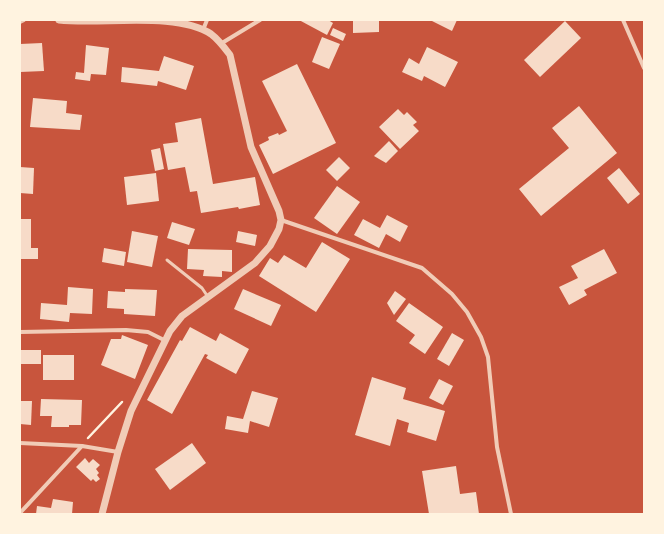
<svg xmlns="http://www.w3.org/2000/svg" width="664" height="534" viewBox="0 0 664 534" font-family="Montserrat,sans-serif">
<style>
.building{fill:#f7dbc8}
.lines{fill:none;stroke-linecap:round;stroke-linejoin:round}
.path{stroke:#fff3e0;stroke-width:2.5}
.service{stroke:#f1ccb7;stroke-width:3}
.minor{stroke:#f1ccb7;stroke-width:4}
.tertiary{stroke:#f1ccb7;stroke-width:7}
</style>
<rect width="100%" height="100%" fill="#c8553d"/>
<g class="building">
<path d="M 299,20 L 328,20 L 333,23 L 327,35 Z"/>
<path d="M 353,20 L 379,20 L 379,32 L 353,33 Z"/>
<path d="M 430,20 L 457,20 L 452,31 Z"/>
<path d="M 565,21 L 581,38 L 540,77 L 524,60 Z"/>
<path d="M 333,28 L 346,34 L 343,41 L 330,35 Z"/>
<path d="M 322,37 L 340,44 L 329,69 L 312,62 Z"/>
<path d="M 42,43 L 44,71 L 20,72 L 20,44 Z"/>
<path d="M 86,45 L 109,48 L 106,75 L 91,74 L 90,81 L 75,79 L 76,72 L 84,73 Z"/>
<path d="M 427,47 L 458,62 L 445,87 L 424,76 L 422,81 L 402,72 L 409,58 L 419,64 Z"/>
<path d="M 164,56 L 194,66 L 186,90 L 158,81 L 157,86 L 121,82 L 122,67 L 159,71 Z"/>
<path d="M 297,64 L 336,143 L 273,174 L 259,145 L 269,140 L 268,137 L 278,133 L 279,135 L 287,131 L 262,81 Z"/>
<path d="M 33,98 L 67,101 L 66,113 L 82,115 L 80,130 L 30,127 Z"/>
<path d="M 579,106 L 617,153 L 541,216 L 519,189 L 569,148 L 552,128 Z"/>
<path d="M 398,109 L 404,115 L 407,112 L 417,122 L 413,125 L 419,131 L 400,149 L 379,127 Z"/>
<path d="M 201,118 L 213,184 L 255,177 L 260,205 L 239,209 L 238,207 L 201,213 L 197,191 L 190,192 L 185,167 L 168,170 L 163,144 L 178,142 L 175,123 Z"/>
<path d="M 389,141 L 398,151 L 386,163 L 374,156 Z"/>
<path d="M 160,148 L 164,169 L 155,171 L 151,150 Z"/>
<path d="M 339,157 L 350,168 L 337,181 L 326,170 Z"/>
<path d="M 20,167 L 34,168 L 33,194 L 20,193 Z"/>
<path d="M 619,168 L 640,194 L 628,204 L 607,178 Z"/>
<path d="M 156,173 L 159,201 L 127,205 L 124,177 Z"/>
<path d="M 337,186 L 360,202 L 337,234 L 314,218 Z"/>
<path d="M 387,215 L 408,226 L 400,242 L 386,234 L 379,248 L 354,235 L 363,219 L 380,228 Z"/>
<path d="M 20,219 L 31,219 L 31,248 L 38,248 L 38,259 L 20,259 Z"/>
<path d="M 172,222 L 195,229 L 189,245 L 167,238 Z"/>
<path d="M 132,231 L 158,236 L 152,267 L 127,262 Z"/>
<path d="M 238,231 L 257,235 L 255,246 L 236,242 Z"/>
<path d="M 322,242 L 350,259 L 316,312 L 259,276 L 270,258 L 278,263 L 284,255 L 306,268 Z"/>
<path d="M 104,248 L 126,252 L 124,266 L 102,262 Z"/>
<path d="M 188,249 L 232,250 L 232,272 L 222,271 L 222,277 L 203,276 L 204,270 L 187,269 Z"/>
<path d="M 604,249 L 617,273 L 584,290 L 587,295 L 569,305 L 559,287 L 578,278 L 571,266 Z"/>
<path d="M 68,287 L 93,289 L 92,314 L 70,313 L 69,322 L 40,319 L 41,303 L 67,305 Z"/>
<path d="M 125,289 L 157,290 L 155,316 L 124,314 L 124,309 L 107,308 L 108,291 L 125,292 Z"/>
<path d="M 243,289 L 281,305 L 271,326 L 234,309 Z"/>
<path d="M 395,291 L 406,299 L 394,315 L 387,303 Z"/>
<path d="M 409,303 L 443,327 L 425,354 L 409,343 L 415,335 L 396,321 Z"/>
<path d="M 190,327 L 216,341 L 220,333 L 249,349 L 236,374 L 206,358 L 208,355 L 205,354 L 172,414 L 147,400 L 180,340 L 182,341 Z"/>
<path d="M 452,333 L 464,340 L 449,366 L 437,359 Z"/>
<path d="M 122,335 L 148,345 L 135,379 L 101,365 L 111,339 L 121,339 Z"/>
<rect x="20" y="350" width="21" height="14"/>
<rect x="43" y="355" width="31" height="25"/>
<path d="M 372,377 L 406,388 L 403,399 L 445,411 L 436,441 L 407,432 L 409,423 L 397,419 L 390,446 L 355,435 Z"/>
<path d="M 439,379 L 453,386 L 443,405 L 429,398 Z"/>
<path d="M 252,391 L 278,398 L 269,427 L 250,421 L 248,433 L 225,429 L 227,416 L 243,419 Z"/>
<path d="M 41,399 L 82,400 L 81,425 L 69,425 L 69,427 L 51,427 L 52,416 L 40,416 Z"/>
<path d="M 20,401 L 32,401 L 31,425 L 20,424 Z"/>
<path d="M 192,443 L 206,463 L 170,490 L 155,469 Z"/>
<path d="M 85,458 L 89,463 L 93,459 L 100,465 L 96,469 L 99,473 L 97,475 L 100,479 L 96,482 L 93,479 L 91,481 L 76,467 Z"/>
<path d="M 456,466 L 460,494 L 476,492 L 479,514 L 429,514 L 422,471 Z"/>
<path d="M 53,499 L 73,502 L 72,514 L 36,514 L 37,506 L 51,508 Z"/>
</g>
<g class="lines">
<path class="path" d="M 88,438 L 122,402"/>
<path class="service" d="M 167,260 L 202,288 L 208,297"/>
<g class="minor">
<path d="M 623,20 L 644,68"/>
<path d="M 20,22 L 24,20"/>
<path d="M 203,30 L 207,20"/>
<path d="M 222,43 L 260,20"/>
<path d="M 281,220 L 422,268 L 452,294 L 467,312 L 481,337 L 488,357 L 497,447 L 511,514"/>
<path d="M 20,332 L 126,330 L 148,332 L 164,340"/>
<path d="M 20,443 L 82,446 L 118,452"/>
<path d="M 20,513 L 82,446"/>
</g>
<path class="tertiary" d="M 59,20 C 101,25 176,11 211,34 C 219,40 224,47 230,55 L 251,147 L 279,211 L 281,220 L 279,229 L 270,246 L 255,263 L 182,316 L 170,331 L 131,411 L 118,452 L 102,514"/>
</g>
<rect width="664" height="534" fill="none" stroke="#fff3e0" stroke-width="42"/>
</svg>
